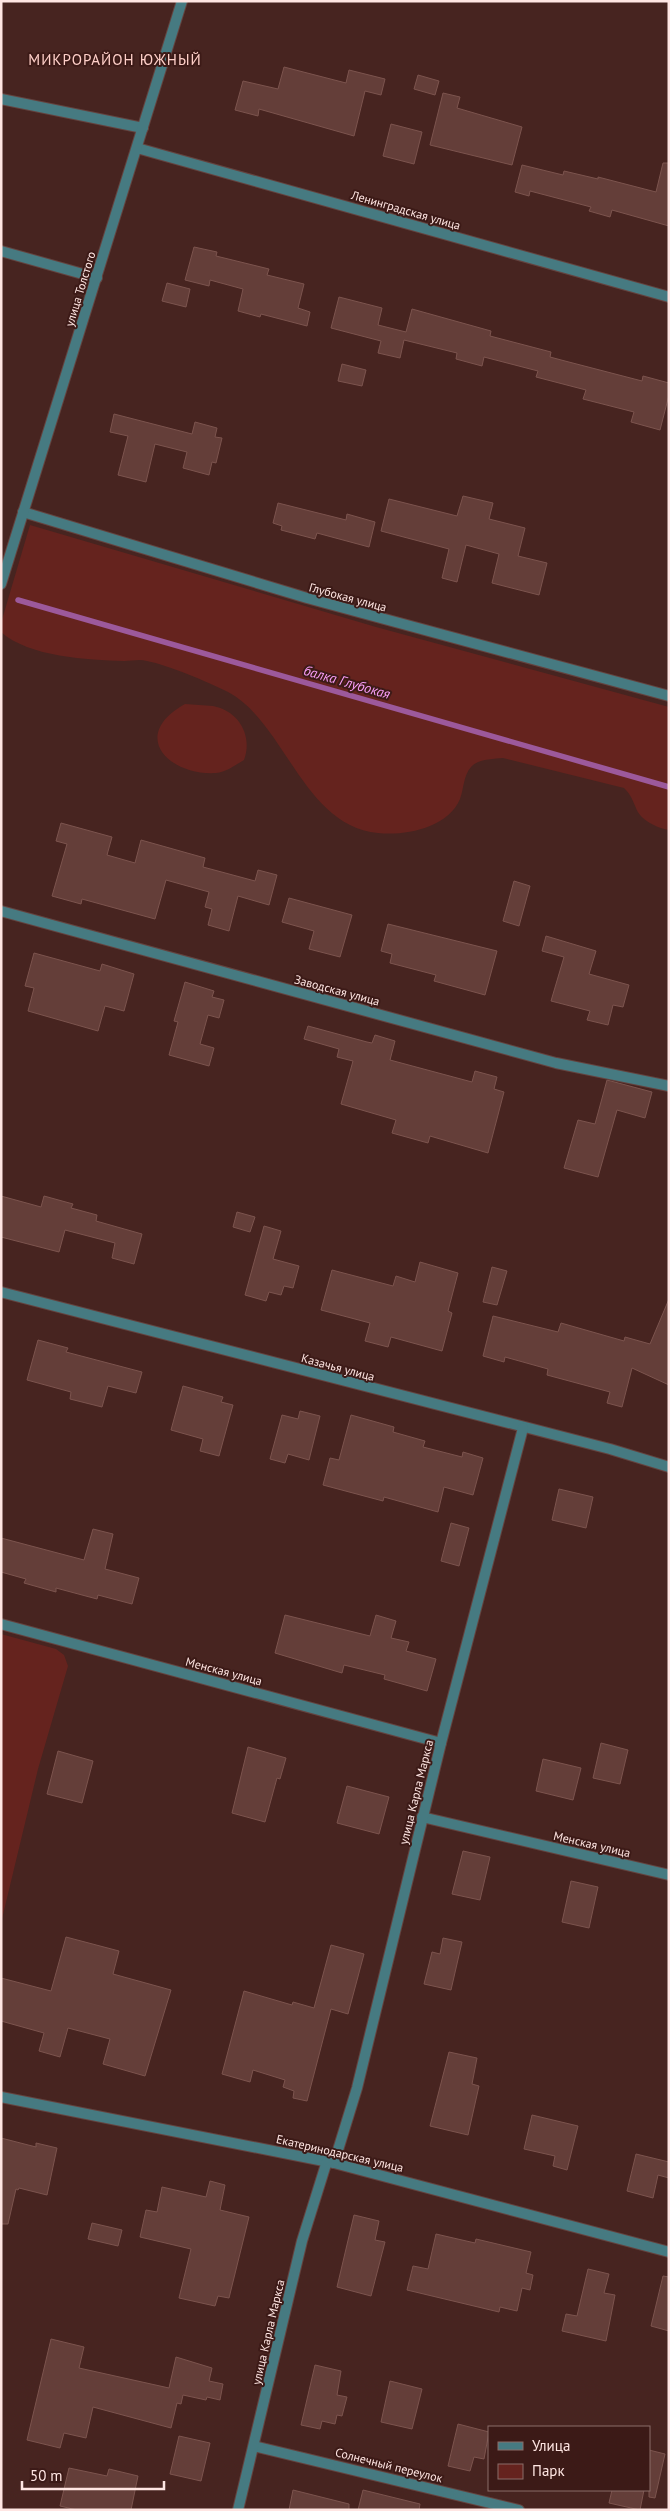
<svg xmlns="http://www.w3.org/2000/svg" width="670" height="2511" viewBox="0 0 670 2511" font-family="'PT Sans',sans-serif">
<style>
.green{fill:#65231e}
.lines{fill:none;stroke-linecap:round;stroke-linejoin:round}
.stream{stroke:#9c599b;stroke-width:5.5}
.building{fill:#643e39;stroke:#7c544e}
.minor-casing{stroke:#64433f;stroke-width:12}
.minor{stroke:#467a81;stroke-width:10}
.labels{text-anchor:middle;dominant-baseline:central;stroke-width:4;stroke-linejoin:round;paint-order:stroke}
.street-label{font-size:12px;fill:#ffe6e3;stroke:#3c1a17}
.water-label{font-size:14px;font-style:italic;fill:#f89df6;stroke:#3c1a17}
.quarter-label{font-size:15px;letter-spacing:1px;fill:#ffd0c9;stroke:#3c1a17}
</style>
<rect width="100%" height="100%" fill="#472420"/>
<g class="green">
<path d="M 30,525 L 376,627 L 669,707 L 669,830 C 657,828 640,820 636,808 C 632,799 631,795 624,788 L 503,758 C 493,759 478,759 471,767 C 463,776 464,789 460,799 C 448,828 405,836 378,833 C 303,826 285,722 228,692 C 208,682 168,665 147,661 C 140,659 131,661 124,661 C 88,660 29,657 1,632 L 1,623 Z"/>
<path d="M 185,704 C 194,705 204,705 213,706 C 239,711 253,736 244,760 C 235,765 227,772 216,773 C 170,776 128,736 185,704 Z"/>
<path d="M 1,1634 L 56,1649 L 64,1655 L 68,1666 L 38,1769 L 1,1923 Z"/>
</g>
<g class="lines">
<path class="stream" d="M 18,600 L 669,787"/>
</g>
<g class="building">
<path d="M 284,67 L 346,83 L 349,70 L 385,79 L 381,95 L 365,91 L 354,136 L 259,109 L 258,116 L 235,110 L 243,81 L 278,89 Z"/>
<path d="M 418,75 L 439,81 L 435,95 L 414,89 Z"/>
<path d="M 443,93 L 460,97 L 457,108 L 522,127 L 512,165 L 430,145 Z"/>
<path d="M 391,124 L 422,132 L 414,164 L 383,156 Z"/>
<path d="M 663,163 L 669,163 L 669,226 L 612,210 L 610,217 L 589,211 L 591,207 L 530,191 L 529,196 L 515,192 L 522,165 L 563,175 L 564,171 L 598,179 L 598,177 L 656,192 Z"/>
<path d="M 194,247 L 217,252 L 216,256 L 269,269 L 267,275 L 304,284 L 298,308 L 310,312 L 307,326 L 261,314 L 260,317 L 238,311 L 243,289 L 210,280 L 209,286 L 185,280 Z"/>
<path d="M 167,283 L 190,289 L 186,307 L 162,301 Z"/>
<path d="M 339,297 L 382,308 L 378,325 L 406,332 L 412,309 L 491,331 L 490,336 L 551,352 L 550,357 L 565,361 L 642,381 L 643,376 L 669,383 L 669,395 L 660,430 L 631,422 L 634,412 L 583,399 L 586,390 L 536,377 L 538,371 L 484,357 L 482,366 L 456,359 L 457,353 L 404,340 L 400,358 L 378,353 L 381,341 L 331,328 Z"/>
<path d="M 342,364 L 366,370 L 362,386 L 338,381 Z"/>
<path d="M 114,414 L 192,434 L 195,422 L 217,428 L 215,437 L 222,438 L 216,463 L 212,462 L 209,475 L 183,468 L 187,452 L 155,444 L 146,482 L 118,475 L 128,436 L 110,432 Z"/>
<path d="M 463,496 L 493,503 L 489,519 L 525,528 L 518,556 L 547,563 L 539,595 L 492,583 L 499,554 L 466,545 L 457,582 L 442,578 L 449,549 L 381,531 L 389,499 L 457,516 Z"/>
<path d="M 278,503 L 346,520 L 347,514 L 375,522 L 369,547 L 317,533 L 315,539 L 281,530 L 282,526 L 273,523 Z"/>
<path d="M 61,823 L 112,837 L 107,855 L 135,863 L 141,840 L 205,858 L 203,867 L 255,881 L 258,870 L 277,875 L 269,905 L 238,896 L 229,931 L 208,925 L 212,909 L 205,907 L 209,892 L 166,880 L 155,919 L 82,899 L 81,904 L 52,896 L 67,844 L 56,841 Z"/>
<path d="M 514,881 L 530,886 L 519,926 L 503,921 Z"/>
<path d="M 289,898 L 352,915 L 340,957 L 309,949 L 314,931 L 282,922 Z"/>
<path d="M 388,924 L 497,951 L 485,995 L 434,981 L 436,975 L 390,963 L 392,954 L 381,951 Z"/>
<path d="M 546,936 L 596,951 L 589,974 L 629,985 L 623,1007 L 613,1005 L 608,1025 L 587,1020 L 590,1011 L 551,1001 L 564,957 L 542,951 Z"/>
<path d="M 34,953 L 100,971 L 102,964 L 134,974 L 124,1011 L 105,1006 L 98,1031 L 28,1011 L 34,988 L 25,986 Z"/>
<path d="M 185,982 L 214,991 L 212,997 L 224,1000 L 219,1018 L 208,1015 L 200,1044 L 214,1048 L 209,1066 L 169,1055 L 178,1022 L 174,1021 Z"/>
<path d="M 308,1026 L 367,1042 L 372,1043 L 375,1035 L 395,1041 L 390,1060 L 472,1082 L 475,1071 L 497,1077 L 494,1089 L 504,1092 L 488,1153 L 430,1136 L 428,1143 L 392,1133 L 396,1120 L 341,1104 L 353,1061 L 337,1057 L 339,1049 L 304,1039 Z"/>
<path d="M 607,1080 L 652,1092 L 645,1118 L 617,1110 L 598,1177 L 564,1168 L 578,1120 L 595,1124 Z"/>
<path d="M 1,1196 L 41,1207 L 44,1196 L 73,1204 L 71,1208 L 97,1215 L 96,1221 L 142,1234 L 134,1264 L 112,1258 L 115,1243 L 65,1230 L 59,1252 L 1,1237 Z"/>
<path d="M 237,1212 L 255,1217 L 250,1232 L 233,1227 Z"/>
<path d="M 264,1226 L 281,1231 L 273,1259 L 299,1266 L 293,1288 L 284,1286 L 281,1295 L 269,1292 L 266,1301 L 245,1295 Z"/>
<path d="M 420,1262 L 458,1273 L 448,1311 L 452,1313 L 442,1351 L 391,1337 L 388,1347 L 365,1341 L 370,1323 L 321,1310 L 332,1270 L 393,1286 L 396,1276 L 415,1282 Z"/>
<path d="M 492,1267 L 507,1271 L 497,1305 L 483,1302 Z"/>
<path d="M 669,1299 L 669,1385 L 632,1368 L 622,1407 L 607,1403 L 610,1392 L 547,1375 L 548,1369 L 505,1357 L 504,1362 L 483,1356 L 493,1316 L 558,1332 L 561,1323 L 624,1341 L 625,1337 L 650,1344 Z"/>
<path d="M 38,1340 L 68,1348 L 66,1352 L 142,1372 L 136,1393 L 108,1386 L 102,1407 L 70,1399 L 71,1392 L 27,1380 Z"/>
<path d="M 183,1386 L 223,1397 L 221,1402 L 233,1405 L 219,1456 L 200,1451 L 203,1439 L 171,1430 Z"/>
<path d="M 300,1411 L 320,1416 L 309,1460 L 288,1454 L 285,1463 L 270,1459 L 282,1415 L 298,1419 Z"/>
<path d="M 351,1415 L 394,1427 L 393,1432 L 425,1441 L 423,1447 L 462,1457 L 463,1452 L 483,1458 L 473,1495 L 444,1487 L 438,1512 L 384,1497 L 383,1501 L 323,1485 L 330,1458 L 339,1460 Z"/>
<path d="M 559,1489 L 593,1497 L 586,1528 L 552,1520 Z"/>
<path d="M 451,1523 L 469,1528 L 459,1566 L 441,1561 Z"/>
<path d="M 93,1529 L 113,1534 L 105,1569 L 139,1578 L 132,1604 L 98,1595 L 97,1599 L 56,1588 L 56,1592 L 24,1583 L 26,1579 L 1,1572 L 1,1538 L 84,1560 Z"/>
<path d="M 285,1615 L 370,1636 L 376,1615 L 396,1621 L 391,1638 L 409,1642 L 406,1651 L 436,1659 L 427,1691 L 384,1679 L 385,1675 L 344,1665 L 342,1673 L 275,1653 Z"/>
<path d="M 601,1743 L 628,1750 L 620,1784 L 593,1778 Z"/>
<path d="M 248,1747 L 286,1758 L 280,1779 L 277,1778 L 265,1822 L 232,1813 Z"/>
<path d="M 58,1751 L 93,1761 L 82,1803 L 47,1794 Z"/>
<path d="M 543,1759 L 581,1768 L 573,1800 L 536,1791 Z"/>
<path d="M 347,1786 L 389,1797 L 379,1834 L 337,1823 Z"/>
<path d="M 463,1851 L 490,1857 L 480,1900 L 452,1894 Z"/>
<path d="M 571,1881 L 598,1887 L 589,1928 L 562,1922 Z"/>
<path d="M 66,1937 L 119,1951 L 113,1974 L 171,1990 L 145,2076 L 103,2064 L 110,2039 L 68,2028 L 60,2057 L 39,2051 L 44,2033 L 1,2021 L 1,1978 L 51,1991 Z"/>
<path d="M 443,1938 L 462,1942 L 451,1990 L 424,1984 L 432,1952 L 440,1954 Z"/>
<path d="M 331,1945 L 364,1954 L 348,2014 L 331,2009 L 307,2101 L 293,2098 L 294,2091 L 283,2087 L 285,2080 L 253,2070 L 250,2082 L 222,2074 L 244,1991 L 292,2005 L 293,2002 L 314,2008 Z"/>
<path d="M 449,2052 L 477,2058 L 472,2084 L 479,2086 L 468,2135 L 430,2126 Z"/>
<path d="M 532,2115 L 578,2126 L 567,2170 L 553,2166 L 555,2156 L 524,2149 Z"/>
<path d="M 1,2138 L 36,2147 L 36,2143 L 57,2148 L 47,2195 L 19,2188 L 18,2190 L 16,2189 L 8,2224 L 1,2224 Z"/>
<path d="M 636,2154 L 669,2162 L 669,2178 L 658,2175 L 653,2198 L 627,2191 Z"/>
<path d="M 210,2181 L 225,2185 L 220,2210 L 249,2217 L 229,2298 L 218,2296 L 215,2306 L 179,2298 L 191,2249 L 140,2237 L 146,2210 L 157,2212 L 162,2187 L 206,2197 Z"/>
<path d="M 354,2215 L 379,2221 L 375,2240 L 385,2242 L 371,2296 L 337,2287 Z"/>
<path d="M 92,2223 L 122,2230 L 118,2246 L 88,2239 Z"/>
<path d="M 436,2234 L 475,2243 L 476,2239 L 531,2252 L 526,2273 L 533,2275 L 530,2290 L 522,2288 L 517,2311 L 500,2307 L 499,2312 L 407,2290 L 413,2266 L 428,2269 Z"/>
<path d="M 588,2269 L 609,2274 L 604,2293 L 615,2295 L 606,2341 L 562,2331 L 566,2314 L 577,2316 Z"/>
<path d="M 663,2276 L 669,2277 L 669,2331 L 651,2326 Z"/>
<path d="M 51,2339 L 84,2347 L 79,2368 L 169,2388 L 176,2357 L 212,2368 L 209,2381 L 223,2384 L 220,2400 L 207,2397 L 206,2400 L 183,2395 L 181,2404 L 177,2403 L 171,2428 L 93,2407 L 86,2438 L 64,2433 L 60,2448 L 27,2440 Z"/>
<path d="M 315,2365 L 341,2371 L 337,2395 L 347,2397 L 342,2416 L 337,2415 L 335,2424 L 322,2421 L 320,2429 L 301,2425 Z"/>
<path d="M 390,2381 L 422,2389 L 412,2429 L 381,2422 Z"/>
<path d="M 458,2424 L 489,2432 L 484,2459 L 474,2457 L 470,2471 L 448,2466 Z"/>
<path d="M 179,2436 L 210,2443 L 201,2481 L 170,2474 Z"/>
<path d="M 649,2450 L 665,2454 L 655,2498 L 649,2497 Z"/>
<path d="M 69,2468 L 107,2476 L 109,2469 L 138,2476 L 131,2510 L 77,2510 L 60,2506 Z"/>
<path d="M 293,2490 L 349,2504 L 349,2510 L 289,2510 Z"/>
<path d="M 363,2490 L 420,2504 L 419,2510 L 358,2510 Z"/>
<path d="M 612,2490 L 644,2490 L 640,2510 L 609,2503 Z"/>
</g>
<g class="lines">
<g class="minor-casing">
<g id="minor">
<path d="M 1,99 L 143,128"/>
<path d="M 137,148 L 669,297"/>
<path d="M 1,251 L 97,278"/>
<path d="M 23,512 L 307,598 L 669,696"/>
<path d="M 1,584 L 182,1"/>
<path d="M 1,911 L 556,1063 L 669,1086"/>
<path d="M 1,1292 L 610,1449 L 669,1467"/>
<path d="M 1,1624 L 441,1743"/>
<path d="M 422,1817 L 669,1875"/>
<path d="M 1,2097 L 334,2163 L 669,2252"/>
<path d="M 334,2163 L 357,2088 L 441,1743 L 523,1428"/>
<path d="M 254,2446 L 519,2510"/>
<path d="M 238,2510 L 302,2241 L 327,2161"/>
</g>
</g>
<use href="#minor" class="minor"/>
</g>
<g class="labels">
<g class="street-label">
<text transform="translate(406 210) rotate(16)">Ленинградская улица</text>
<text transform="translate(80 289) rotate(-73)">улица Толстого</text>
<text transform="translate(348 597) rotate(15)">Глубокая улица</text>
<text transform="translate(337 990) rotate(15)">Заводская улица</text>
<text transform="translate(338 1367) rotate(15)">Казачья улица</text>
<text transform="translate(224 1671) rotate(15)">Менская улица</text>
<text transform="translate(416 1792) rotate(-76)">улица Карла Маркса</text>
<text transform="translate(592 1844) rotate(13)">Менская улица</text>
<text transform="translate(340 2153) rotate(13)">Екатеринодарская улица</text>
<text transform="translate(268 2332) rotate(-77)">улица Карла Маркса</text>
<text transform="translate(389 2465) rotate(14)">Солнечный переулок</text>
</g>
<g class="water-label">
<text transform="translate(347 682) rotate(16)">балка Глубокая</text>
</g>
<g class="quarter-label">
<text x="115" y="59">МИКРОРАЙОН ЮЖНЫЙ</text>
</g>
</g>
<rect width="670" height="2511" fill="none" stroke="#ffe6e3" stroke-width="5"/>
<rect x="488" y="2426" width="162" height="65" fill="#3c1a17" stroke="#8a6c69"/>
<rect x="498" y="2442" width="25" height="8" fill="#467a81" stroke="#8a6c69"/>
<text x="532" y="2451" font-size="15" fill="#ffe6e3">Улица</text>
<rect x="498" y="2464" width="25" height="15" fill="#65231e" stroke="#8a6c69"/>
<text x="532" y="2476" font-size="15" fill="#ffe6e3">Парк</text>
<path d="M22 2481v8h142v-8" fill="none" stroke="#ffe6e3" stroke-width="2.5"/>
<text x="30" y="2481" font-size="15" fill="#ffe6e3" stroke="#3c1a17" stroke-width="4" paint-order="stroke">50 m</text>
</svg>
